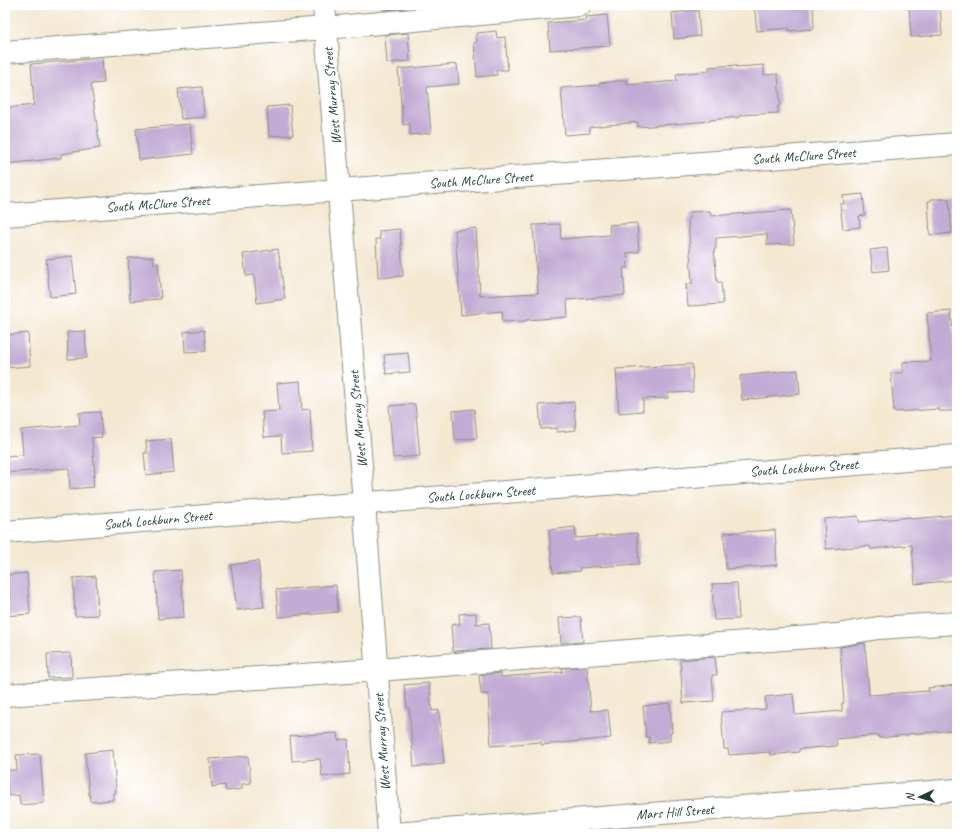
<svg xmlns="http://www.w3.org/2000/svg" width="962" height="839" viewBox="0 0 962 839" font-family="Caveat,sans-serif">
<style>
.building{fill:#c2abd4}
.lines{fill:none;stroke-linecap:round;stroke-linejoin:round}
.minor-casing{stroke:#8a9282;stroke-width:24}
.minor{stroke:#fff;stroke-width:22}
.labels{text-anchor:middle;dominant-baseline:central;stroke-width:3.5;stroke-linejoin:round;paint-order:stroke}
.street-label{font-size:14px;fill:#1f3d34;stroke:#fff}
</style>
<rect width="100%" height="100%" fill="#fff"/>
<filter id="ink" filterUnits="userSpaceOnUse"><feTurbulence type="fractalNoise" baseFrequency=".025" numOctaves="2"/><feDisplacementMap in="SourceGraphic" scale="8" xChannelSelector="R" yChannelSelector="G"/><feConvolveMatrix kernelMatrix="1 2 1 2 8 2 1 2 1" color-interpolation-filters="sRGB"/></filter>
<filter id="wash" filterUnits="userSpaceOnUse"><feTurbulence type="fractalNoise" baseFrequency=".012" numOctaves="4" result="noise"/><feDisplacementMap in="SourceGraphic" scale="16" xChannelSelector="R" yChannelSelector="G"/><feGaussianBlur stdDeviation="0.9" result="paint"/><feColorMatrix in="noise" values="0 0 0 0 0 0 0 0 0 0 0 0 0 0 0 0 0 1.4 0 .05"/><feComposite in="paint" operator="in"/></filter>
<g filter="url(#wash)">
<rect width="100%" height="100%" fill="#f4e8d1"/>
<g id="blocks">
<g class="building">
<path d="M 382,5 L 406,5 L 406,8 L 383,10 Z"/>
<path d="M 754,5 L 813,5 L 814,29 L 789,31 L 789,28 L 757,31 Z"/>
<path d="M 940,5 L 942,35 L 911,37 L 909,8 Z"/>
<path d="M 698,10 L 700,36 L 674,39 L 672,13 Z"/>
<path d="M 607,15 L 610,46 L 550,50 L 548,23 L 587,20 L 586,17 Z"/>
<path d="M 496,31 L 497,38 L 505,37 L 508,70 L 496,70 L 497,75 L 477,77 L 474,43 L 477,42 L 476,33 Z"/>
<path d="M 408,33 L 410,61 L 387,63 L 385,35 Z"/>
<path d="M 102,58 L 104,83 L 91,84 L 100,148 L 61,154 L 61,158 L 5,164 L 5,108 L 34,105 L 31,64 Z"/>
<path d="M 457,64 L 459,84 L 427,87 L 431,133 L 410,135 L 410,124 L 403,125 L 398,69 Z"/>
<path d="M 736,65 L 736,67 L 764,65 L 764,75 L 778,74 L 780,105 L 778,106 L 778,113 L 740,115 L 740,117 L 710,120 L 710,121 L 638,127 L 638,122 L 589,127 L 590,133 L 565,135 L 561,88 L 600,85 L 599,83 L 627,80 L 627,85 L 677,81 L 676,74 L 709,71 L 709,67 Z"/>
<path d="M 202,87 L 204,117 L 181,119 L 178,89 Z"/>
<path d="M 290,105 L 293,135 L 269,136 L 267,107 Z"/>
<path d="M 190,124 L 193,154 L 139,160 L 136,129 Z"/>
<path d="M 863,194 L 865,215 L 859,216 L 860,227 L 843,229 L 840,204 L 844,204 L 843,196 Z"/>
<path d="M 931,199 L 949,199 L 952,233 L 930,235 L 928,201 L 931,201 Z"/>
<path d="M 791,210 L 794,244 L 767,245 L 767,234 L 716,238 L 716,249 L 714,249 L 717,282 L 721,282 L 723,304 L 688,306 L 686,284 L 692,284 L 688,218 L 690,218 L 690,212 L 710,211 L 711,216 Z"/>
<path d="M 637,223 L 639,252 L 627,253 L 628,268 L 623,268 L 625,295 L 567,300 L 568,317 L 526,320 L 526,321 L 503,322 L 502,311 L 461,315 L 455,230 L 476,228 L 480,296 L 538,293 L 533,225 L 560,224 L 561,239 L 610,235 L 609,225 Z"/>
<path d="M 400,229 L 403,276 L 378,278 L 376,239 L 380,239 L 379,231 Z"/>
<path d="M 887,248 L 889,270 L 873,272 L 870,250 Z"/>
<path d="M 278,249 L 285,299 L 257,303 L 254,275 L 246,276 L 243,254 Z"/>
<path d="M 72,256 L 76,294 L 50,297 L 46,259 Z"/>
<path d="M 153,257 L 154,264 L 158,263 L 161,299 L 130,301 L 128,258 Z"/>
<path d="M 951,311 L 956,366 L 957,365 L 957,411 L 939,411 L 939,409 L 894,412 L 891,373 L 903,373 L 903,362 L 931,361 L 927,313 Z"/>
<path d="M 204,330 L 206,351 L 185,352 L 184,332 Z"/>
<path d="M 85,331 L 87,358 L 68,359 L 67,332 Z"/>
<path d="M 28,333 L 30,366 L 5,368 L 5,335 Z"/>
<path d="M 408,353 L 410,372 L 386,374 L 384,355 Z"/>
<path d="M 692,364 L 693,392 L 668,393 L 668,398 L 643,399 L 643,411 L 619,413 L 616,369 Z"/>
<path d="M 798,370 L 800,394 L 742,400 L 740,376 Z"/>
<path d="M 300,381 L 302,410 L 310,409 L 312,451 L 282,453 L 281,436 L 264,437 L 262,412 L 279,411 L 277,383 Z"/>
<path d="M 574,402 L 576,430 L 557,432 L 557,428 L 541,429 L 539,405 Z"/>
<path d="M 415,404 L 420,456 L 393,458 L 389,406 Z"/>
<path d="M 474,409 L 477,438 L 455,440 L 453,411 Z"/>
<path d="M 100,412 L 102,437 L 92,438 L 95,476 L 93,476 L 94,487 L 70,489 L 69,468 L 5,473 L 5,456 L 23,455 L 21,430 L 80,425 L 79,413 Z"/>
<path d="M 171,439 L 174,472 L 146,475 L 144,453 L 147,453 L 146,441 Z"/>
<path d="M 957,515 L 957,580 L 915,584 L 912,545 L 871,549 L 870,546 L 826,549 L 824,519 L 858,516 L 859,522 L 911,517 L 911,519 Z"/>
<path d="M 575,527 L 576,538 L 637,533 L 639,564 L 579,568 L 580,571 L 553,573 L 549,530 Z"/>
<path d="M 775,530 L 777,565 L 726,569 L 724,533 Z"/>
<path d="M 258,561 L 264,607 L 237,610 L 231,565 Z"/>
<path d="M 181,570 L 184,617 L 158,619 L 155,572 Z"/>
<path d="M 27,573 L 30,614 L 5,616 L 5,575 Z"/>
<path d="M 96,576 L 98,615 L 75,616 L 73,578 Z"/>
<path d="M 737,583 L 739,619 L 714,620 L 712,584 Z"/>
<path d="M 336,585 L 338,612 L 278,617 L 276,590 Z"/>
<path d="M 476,613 L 476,624 L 489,623 L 491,649 L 453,651 L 451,625 L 460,624 L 459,614 Z"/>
<path d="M 581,617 L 583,642 L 561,643 L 559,618 Z"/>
<path d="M 865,643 L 869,695 L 929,691 L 928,688 L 957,685 L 957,730 L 908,734 L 908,735 L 879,738 L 878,735 L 836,739 L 837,746 L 799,749 L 799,752 L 770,755 L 770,752 L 729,755 L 728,749 L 724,749 L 721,712 L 766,709 L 765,697 L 793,694 L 795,715 L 842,711 L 842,703 L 844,703 L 840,647 Z"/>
<path d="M 71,653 L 72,677 L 48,678 L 47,654 Z"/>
<path d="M 715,657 L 717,675 L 712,675 L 714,701 L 683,703 L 680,660 Z"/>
<path d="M 587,667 L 591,711 L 608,710 L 611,738 L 541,745 L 541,742 L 491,746 L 488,694 L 481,694 L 479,675 L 501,673 L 501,677 L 563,672 L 562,668 Z"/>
<path d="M 429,683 L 432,711 L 439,710 L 444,764 L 414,767 L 409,708 L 407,708 L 404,685 Z"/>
<path d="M 670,703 L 672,733 L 670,733 L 670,741 L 649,743 L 649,737 L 646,737 L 643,706 Z"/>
<path d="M 337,733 L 338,740 L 348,739 L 350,774 L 322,777 L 320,759 L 292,761 L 290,736 Z"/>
<path d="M 113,750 L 116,792 L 113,793 L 113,800 L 91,802 L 90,795 L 89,795 L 85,753 Z"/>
<path d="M 40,754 L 44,803 L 20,805 L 19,795 L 8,796 L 6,770 L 17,770 L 16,755 Z"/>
<path d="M 248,756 L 251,783 L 242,784 L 242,789 L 226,791 L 225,785 L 212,787 L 210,759 Z"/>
</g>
</g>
</g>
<g filter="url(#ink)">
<use href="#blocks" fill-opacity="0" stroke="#8a9282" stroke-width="1"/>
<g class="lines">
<g class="minor-casing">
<g id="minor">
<path d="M 324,5 L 364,503 L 389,834"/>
<path d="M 5,52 L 326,28 L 580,5"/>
<path d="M 5,215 L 957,144"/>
<path d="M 5,532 L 957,456"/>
<path d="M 5,695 L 377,670 L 837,635 L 878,628 L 957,623"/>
<path d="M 394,834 L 957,790"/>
</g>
</g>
<use href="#minor" class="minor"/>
</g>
</g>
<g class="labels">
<g class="street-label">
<text transform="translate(332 96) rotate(-95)">West Murray Street</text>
<text transform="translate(804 156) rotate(-4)">South McClure Street</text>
<text transform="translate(481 180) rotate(-4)">South McClure Street</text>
<text transform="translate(158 204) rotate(-4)">South McClure Street</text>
<text transform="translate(358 419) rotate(-95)">West Murray Street</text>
<text transform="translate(804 468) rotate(-4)">South Lockburn Street</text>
<text transform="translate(481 494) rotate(-4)">South Lockburn Street</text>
<text transform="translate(158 520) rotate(-5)">South Lockburn Street</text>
<text transform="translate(382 742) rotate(-94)">West Murray Street</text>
<text transform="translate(675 812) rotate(-4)">Mars Hill Street</text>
</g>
</g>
<rect width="962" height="839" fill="none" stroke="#fff" stroke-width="20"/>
<g transform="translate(920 797) rotate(266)" stroke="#ffffff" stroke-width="3" paint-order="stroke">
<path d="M0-3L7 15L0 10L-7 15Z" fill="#1f3d34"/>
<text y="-6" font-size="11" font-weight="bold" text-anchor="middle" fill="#1f3d34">N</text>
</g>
</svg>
